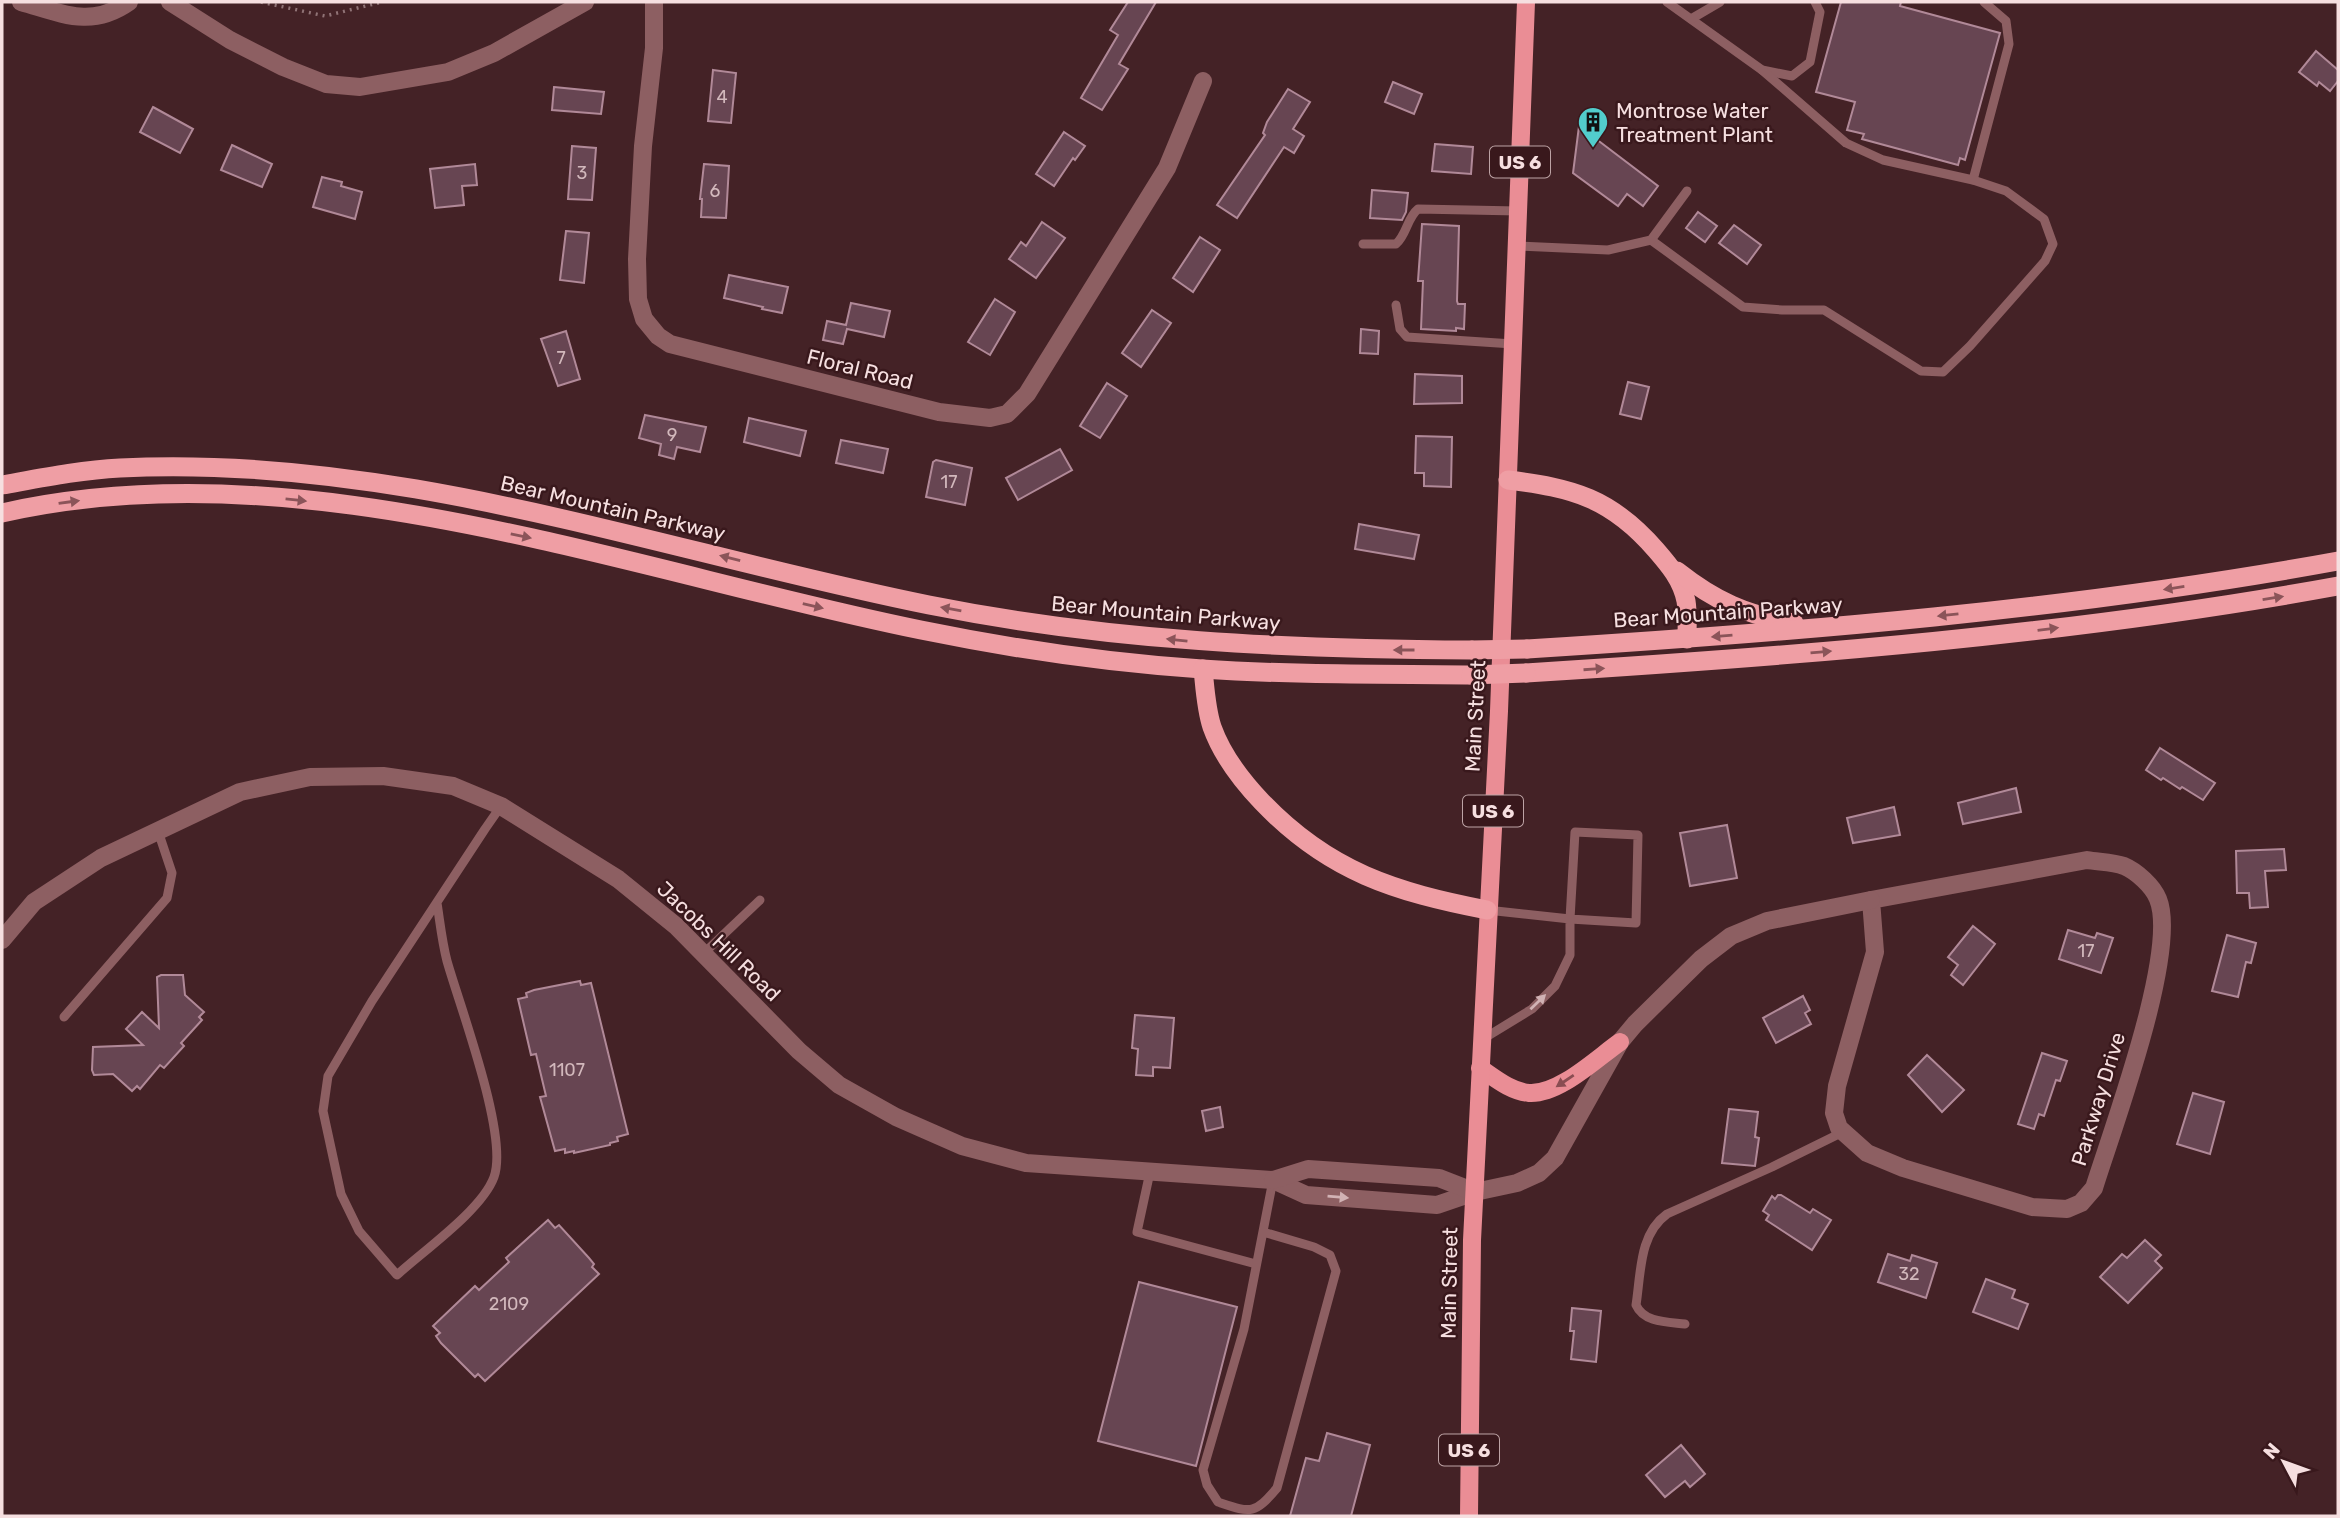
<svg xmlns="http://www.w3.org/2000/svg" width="2340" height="1518" viewBox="0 0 2340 1518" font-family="Rubik,sans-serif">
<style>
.building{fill:#674552;stroke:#b18998;stroke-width:2}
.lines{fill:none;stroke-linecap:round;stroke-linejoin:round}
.path{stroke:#907376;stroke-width:3.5;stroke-dasharray:2 5;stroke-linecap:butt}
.service{stroke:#8d5f62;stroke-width:9}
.minor{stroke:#8d5f62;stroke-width:18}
.tertiary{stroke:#8d5f62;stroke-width:18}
.primary{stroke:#ea8d95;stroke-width:18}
.trunk{stroke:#ef9ea4;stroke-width:19}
.trunk-bridge{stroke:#ef9ea4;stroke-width:19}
.oneway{fill:#8b5459}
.oneway2{fill:#d1b2b4}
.oneway3{fill:#894d52}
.labels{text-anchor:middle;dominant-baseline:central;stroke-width:5;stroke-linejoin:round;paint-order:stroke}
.number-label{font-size:18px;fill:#d2b8bc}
.shield{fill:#39181c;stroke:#bda3a5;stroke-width:2}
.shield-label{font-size:19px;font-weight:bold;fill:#f6dfe0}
.poi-label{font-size:21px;fill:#f6dfe0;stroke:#39181c;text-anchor:start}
.street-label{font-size:21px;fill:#f6dfe0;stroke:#39181c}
</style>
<rect width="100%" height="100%" fill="#442226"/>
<g class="building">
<path d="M 1128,2 L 1156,2 L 1119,64 L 1128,69 L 1102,110 L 1081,98 L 1118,35 L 1110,30 Z"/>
<path d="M 1841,2 L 1901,2 L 1900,6 L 2000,33 L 1965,160 L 1960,158 L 1958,165 L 1862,139 L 1864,134 L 1847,130 L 1855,102 L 1816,92 Z"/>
<path d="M 2316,51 L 2338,70 L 2338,81 L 2330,91 L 2319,82 L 2317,86 L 2299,72 Z"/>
<path d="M 713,70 L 736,73 L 731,123 L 708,121 Z"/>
<path d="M 1393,82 L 1422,94 L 1414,114 L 1385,102 Z"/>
<path d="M 554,87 L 604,92 L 601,114 L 552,110 Z"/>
<path d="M 1288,89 L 1310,102 L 1293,129 L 1304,136 L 1294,153 L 1284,147 L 1237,218 L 1217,205 L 1265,135 L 1263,133 L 1267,122 Z"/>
<path d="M 153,107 L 193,129 L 180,153 L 140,132 Z"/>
<path d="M 1579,126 L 1658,186 L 1643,206 L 1627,194 L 1618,206 L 1573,173 Z"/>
<path d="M 1064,132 L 1085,146 L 1075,160 L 1073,158 L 1054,186 L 1036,174 Z"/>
<path d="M 1435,144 L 1473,147 L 1471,174 L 1432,171 Z"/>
<path d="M 232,145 L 272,164 L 262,187 L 221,170 Z"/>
<path d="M 572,146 L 596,148 L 592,200 L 568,199 Z"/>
<path d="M 475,164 L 477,185 L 462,186 L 464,205 L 435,208 L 430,169 Z"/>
<path d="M 704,164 L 729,166 L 726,218 L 701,217 L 702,199 L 700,199 Z"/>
<path d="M 322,177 L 342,182 L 341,186 L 362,192 L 355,219 L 313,207 Z"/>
<path d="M 1372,190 L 1408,193 L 1406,212 L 1402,220 L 1370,218 Z"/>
<path d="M 1698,212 L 1717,226 L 1705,242 L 1686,228 Z"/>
<path d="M 1042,222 L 1065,238 L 1036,278 L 1009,259 L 1021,242 L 1026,246 Z"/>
<path d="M 1422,224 L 1459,226 L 1457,301 L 1458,304 L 1465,304 L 1464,329 L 1456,328 L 1456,331 L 1421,329 L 1423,281 L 1418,281 Z"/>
<path d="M 1734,225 L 1761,245 L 1747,264 L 1719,243 Z"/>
<path d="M 566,231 L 589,233 L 584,283 L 560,280 Z"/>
<path d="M 1200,237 L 1220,250 L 1193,292 L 1173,278 Z"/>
<path d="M 729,275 L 788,287 L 782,313 L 762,309 L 763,307 L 724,298 Z"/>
<path d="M 995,299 L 1015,312 L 990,355 L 968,342 Z"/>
<path d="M 851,303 L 890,311 L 884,337 L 847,329 L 843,344 L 823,340 L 827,321 L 846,325 Z"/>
<path d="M 1152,310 L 1171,323 L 1141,367 L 1122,353 Z"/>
<path d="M 1361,329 L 1379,331 L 1378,354 L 1360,353 Z"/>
<path d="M 566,331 L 580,379 L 558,386 L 541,339 Z"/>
<path d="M 1415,374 L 1462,376 L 1462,403 L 1414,404 Z"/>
<path d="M 1628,382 L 1649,387 L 1641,419 L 1620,414 Z"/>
<path d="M 1107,383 L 1127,396 L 1100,438 L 1080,426 Z"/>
<path d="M 645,415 L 706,427 L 700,452 L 677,447 L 674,459 L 659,455 L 661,444 L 639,438 Z"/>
<path d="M 749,418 L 806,431 L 800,456 L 744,442 Z"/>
<path d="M 1416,436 L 1452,437 L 1451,487 L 1424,486 L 1424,473 L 1415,473 Z"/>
<path d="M 841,440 L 888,449 L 883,473 L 836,463 Z"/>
<path d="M 1060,449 L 1072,470 L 1018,500 L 1006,478 Z"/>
<path d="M 936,460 L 972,468 L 965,505 L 926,497 L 933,462 Z"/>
<path d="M 1359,524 L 1419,535 L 1414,559 L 1355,549 Z"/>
<path d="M 2160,748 L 2215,783 L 2203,800 L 2182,787 L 2180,789 L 2163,778 L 2161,780 L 2146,770 Z"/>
<path d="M 2016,788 L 2021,812 L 1963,824 L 1958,803 Z"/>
<path d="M 1894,807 L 1900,835 L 1853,843 L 1847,818 Z"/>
<path d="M 1727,825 L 1737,878 L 1690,886 L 1680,833 Z"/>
<path d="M 2284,849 L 2286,870 L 2265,871 L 2268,907 L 2250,908 L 2249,893 L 2237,893 L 2236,851 Z"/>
<path d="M 1973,926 L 1995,944 L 1963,985 L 1951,975 L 1958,965 L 1948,957 Z"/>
<path d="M 2068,930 L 2095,938 L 2097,933 L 2113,938 L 2101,973 L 2059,959 Z"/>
<path d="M 2227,935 L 2256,943 L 2251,963 L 2246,962 L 2238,997 L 2212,991 Z"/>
<path d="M 161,975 L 183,975 L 185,995 L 204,1012 L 199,1017 L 202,1020 L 181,1043 L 184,1046 L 164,1068 L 160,1065 L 140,1089 L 137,1086 L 132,1091 L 113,1074 L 94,1075 L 92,1070 L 93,1047 L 143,1045 L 126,1029 L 142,1012 L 159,1028 L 157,977 Z"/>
<path d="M 580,981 L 581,985 L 591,983 L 628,1134 L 617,1137 L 618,1141 L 610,1143 L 610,1145 L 574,1153 L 574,1151 L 565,1153 L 565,1149 L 555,1151 L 540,1097 L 546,1096 L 536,1054 L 531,1055 L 518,999 L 527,997 L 526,993 L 534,990 Z"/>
<path d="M 1803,996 L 1810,1010 L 1805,1013 L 1811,1024 L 1776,1043 L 1763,1018 Z"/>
<path d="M 1135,1015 L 1174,1018 L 1170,1068 L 1153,1067 L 1153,1076 L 1136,1075 L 1138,1049 L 1132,1048 Z"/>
<path d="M 2042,1053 L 2067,1061 L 2060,1081 L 2056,1080 L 2044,1116 L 2039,1114 L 2034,1129 L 2018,1124 Z"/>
<path d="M 1927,1055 L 1964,1090 L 1942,1112 L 1908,1075 Z"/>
<path d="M 2193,1093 L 2224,1102 L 2210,1154 L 2177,1144 Z"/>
<path d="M 1220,1107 L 1223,1127 L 1206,1131 L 1202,1111 Z"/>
<path d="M 1729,1109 L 1758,1112 L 1755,1137 L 1759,1138 L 1755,1166 L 1722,1163 Z"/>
<path d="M 1778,1195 L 1781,1195 L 1810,1213 L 1813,1209 L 1831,1220 L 1812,1250 L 1766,1220 L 1769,1215 L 1763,1211 L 1772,1196 L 1775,1199 Z"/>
<path d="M 548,1220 L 555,1228 L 559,1225 L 589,1258 L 594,1264 L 592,1267 L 599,1274 L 485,1381 L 478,1374 L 475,1377 L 441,1343 L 436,1336 L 440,1333 L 433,1326 L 475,1286 L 479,1290 L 509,1262 L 506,1258 Z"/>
<path d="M 2145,1240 L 2161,1255 L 2155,1261 L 2162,1268 L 2128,1303 L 2100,1277 L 2122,1254 L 2127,1258 Z"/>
<path d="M 1888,1254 L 1910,1261 L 1912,1255 L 1937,1263 L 1926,1298 L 1878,1282 Z"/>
<path d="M 1986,1279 L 2015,1290 L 2012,1298 L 2028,1304 L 2018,1329 L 1973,1312 Z"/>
<path d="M 1139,1282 L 1237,1307 L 1196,1466 L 1098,1441 Z"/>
<path d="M 1572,1308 L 1601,1311 L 1596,1362 L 1571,1359 L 1574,1331 L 1570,1331 Z"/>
<path d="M 1327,1433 L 1370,1445 L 1351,1516 L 1290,1516 L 1306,1458 L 1319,1461 Z"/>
<path d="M 1681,1445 L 1705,1474 L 1690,1487 L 1685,1481 L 1665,1497 L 1646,1475 Z"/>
</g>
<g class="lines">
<path class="path" d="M 261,2 L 325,16 L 382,2"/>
<g class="service">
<path d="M 1667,2 L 1762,70 L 1792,76 L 1810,62 L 1820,12 L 1815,2"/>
<path d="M 1691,19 L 1720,2"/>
<path d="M 1973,180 L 2009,44 L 2006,21 L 1984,2"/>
<path d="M 1651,240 L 1743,307 L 1782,310 L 1824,310 L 1921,371 L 1943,372 L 1970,346 L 2045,261 L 2053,244 L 2044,219 L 2006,191 L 1973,180 L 1883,160 L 1846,143 L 1762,70"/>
<path d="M 1363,244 L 1396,244 C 1407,234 1407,218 1418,209 L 1518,211"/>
<path d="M 1516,246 L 1608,250 L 1651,240 L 1687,191"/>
<path d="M 1396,305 L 1400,329 L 1407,337 L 1513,344"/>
<path d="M 1575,832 L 1638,835 L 1636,923 L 1570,919 Z"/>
<path d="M 437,903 C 440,922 442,942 447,961 C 460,1007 509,1136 494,1177 C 482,1210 423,1251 397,1275 L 359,1231 L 341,1194 L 323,1111 L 328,1076 L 372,1001 L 485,829 L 501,806"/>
<path d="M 703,954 L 760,900"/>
<path d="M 64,1017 L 167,898 L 172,873 L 158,831"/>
<path d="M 1483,1039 L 1532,1009 L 1555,986 L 1570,955 L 1570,919 L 1487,910"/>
<path d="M 1150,1172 L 1137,1232 L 1256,1264"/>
<path d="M 1263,1232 L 1314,1247 L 1330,1255 L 1336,1271 L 1277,1488 C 1254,1515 1251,1513 1218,1502 L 1207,1485 L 1203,1470 L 1244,1329 L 1273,1180"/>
<path d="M 1685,1324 C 1668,1322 1644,1323 1636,1305 C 1641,1273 1639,1234 1667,1214 L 1772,1167 L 1843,1132"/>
</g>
<g class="minor">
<path d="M 21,2 C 61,13 91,29 129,2"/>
<path d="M 654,2 L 654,48 L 643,146 L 637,259 L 638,299 L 644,319 L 658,336 L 670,344 L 939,412 L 990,418 L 1007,414 L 1027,394 L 1167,168 L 1203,81"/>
<path d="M 2087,860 C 2098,862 2113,862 2124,866 C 2136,871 2153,886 2158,899 C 2179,951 2112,1130 2094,1188 L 2081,1203 L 2067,1209 L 2032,1207 L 1903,1168 L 1867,1153 L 1839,1128 L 1834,1113 L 1837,1086 L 1875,952 L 1871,900 Z"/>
<path d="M 2,940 L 34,902 L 101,858 L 240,792 L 310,777 L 383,776 L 453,786 L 501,806 L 618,879 L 676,926 L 799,1051 L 839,1085 L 896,1117 L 962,1146 L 1026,1163 L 1273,1180 L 1306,1195 L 1437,1205 L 1475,1192 L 1517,1183 L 1539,1173 L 1555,1158 L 1620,1042 L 1635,1024 L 1701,959 L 1731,936 L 1767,921 L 1871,900"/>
<path d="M 1273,1180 L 1308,1169 L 1439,1178 L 1475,1192"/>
</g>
<path class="tertiary" d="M 170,2 L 230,40 L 283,67 L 326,84 L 360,87 L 448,72 L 494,53 L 585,2"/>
<g class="primary">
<path d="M 1480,1068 C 1495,1078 1510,1091 1529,1093 C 1559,1095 1597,1058 1620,1042"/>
<path d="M 1469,1516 L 1472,1240 L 1499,711 L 1526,2"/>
</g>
<g class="trunk">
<path d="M 1508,480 C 1573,488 1611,498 1656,550 C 1669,565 1682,580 1686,601 C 1688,613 1687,626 1687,639"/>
<path d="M 2,485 C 41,478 80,470 120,468 C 397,454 661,551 929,605 C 1109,641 1289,649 1472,650"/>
<path d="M 2,513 C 302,445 629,571 921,630 C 1014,649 1108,663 1202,669 C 1292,675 1382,674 1471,675"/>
<path d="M 1677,571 C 1715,601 1746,615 1794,623"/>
<path d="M 1527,649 C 1799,632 2070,610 2338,561"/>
<path d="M 1203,669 C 1205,688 1206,709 1212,727 C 1222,755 1242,781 1262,802 C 1329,872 1395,892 1487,910"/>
<path d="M 1526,673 C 1798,656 2070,635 2338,586"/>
</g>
<g class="trunk-bridge">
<path d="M 1472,650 L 1527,649"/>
<path d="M 1471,675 L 1526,673"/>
</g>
</g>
<defs><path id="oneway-solid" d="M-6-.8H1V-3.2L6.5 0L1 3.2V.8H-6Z" transform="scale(1.75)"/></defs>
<g class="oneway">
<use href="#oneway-solid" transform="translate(296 500) rotate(6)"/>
<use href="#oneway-solid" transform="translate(69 502) rotate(-8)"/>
<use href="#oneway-solid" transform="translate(521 536) rotate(12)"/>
<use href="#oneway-solid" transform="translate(730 558) rotate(-166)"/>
<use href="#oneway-solid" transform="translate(2174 588) rotate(171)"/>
<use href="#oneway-solid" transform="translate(2273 598) rotate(-9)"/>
<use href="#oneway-solid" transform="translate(813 606) rotate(13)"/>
<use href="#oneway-solid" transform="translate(951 609) rotate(-170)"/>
<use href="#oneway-solid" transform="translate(1948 615) rotate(174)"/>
<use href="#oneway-solid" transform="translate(2048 629) rotate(-7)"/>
<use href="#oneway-solid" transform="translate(1722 636) rotate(175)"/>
<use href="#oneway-solid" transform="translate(1177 640) rotate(-174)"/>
<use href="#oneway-solid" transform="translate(1404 650) rotate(-180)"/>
<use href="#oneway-solid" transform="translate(1821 652) rotate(-5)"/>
<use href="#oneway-solid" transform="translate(1594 669) rotate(-4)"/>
</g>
<g class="oneway2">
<use href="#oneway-solid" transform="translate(1538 1002) rotate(-44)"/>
<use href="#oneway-solid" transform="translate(1338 1197) rotate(5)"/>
</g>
<use class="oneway3" href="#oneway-solid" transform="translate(1565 1081) rotate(146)"/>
<defs>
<g id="building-pin" transform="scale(1.575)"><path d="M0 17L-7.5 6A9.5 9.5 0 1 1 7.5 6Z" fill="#52cdcc" stroke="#39181c"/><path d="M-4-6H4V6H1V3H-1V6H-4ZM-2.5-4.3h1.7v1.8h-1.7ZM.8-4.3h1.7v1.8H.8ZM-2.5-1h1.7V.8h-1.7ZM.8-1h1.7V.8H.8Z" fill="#111"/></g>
</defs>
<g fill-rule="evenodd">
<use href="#building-pin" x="1593" y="122"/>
</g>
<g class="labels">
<g class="number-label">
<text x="722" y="97">4</text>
<text x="582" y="173">3</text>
<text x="715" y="191">6</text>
<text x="561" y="358">7</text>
<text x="672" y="435">9</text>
<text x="949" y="482">17</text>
<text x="2086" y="951">17</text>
<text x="567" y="1070">1107</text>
<text x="1909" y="1274">32</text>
<text x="509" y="1304">2109</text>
</g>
<g class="shield">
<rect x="1490" y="146.5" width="60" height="31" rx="5"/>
<rect x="1463" y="795.5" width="60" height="31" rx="5"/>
<rect x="1439" y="1434.5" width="60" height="31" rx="5"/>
</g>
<g class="shield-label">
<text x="1520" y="162">US 6</text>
<text x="1493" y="811">US 6</text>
<text x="1469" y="1450">US 6</text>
</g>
<g class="poi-label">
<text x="1616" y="110">Montrose Water<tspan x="1616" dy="24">Treatment Plant</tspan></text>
</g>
<g class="street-label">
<text transform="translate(860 369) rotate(14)">Floral Road</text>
<text transform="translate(613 508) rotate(13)">Bear Mountain Parkway</text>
<text transform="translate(1728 612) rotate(-4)">Bear Mountain Parkway</text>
<text transform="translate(1166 613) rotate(5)">Bear Mountain Parkway</text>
<text transform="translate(1475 716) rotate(-87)">Main Street</text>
<text transform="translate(719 941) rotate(44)">Jacobs Hill Road</text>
<text transform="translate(2098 1099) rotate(-73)">Parkway Drive</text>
<text transform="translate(1449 1283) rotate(-89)">Main Street</text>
</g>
</g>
<rect width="2340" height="1518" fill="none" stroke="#f6dfe0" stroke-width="7"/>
<g transform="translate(2284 1462) rotate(311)" stroke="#39181c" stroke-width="5" paint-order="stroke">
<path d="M0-5L12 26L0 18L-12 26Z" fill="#f6dfe0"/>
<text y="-10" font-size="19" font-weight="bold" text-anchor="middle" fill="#f6dfe0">N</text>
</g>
</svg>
